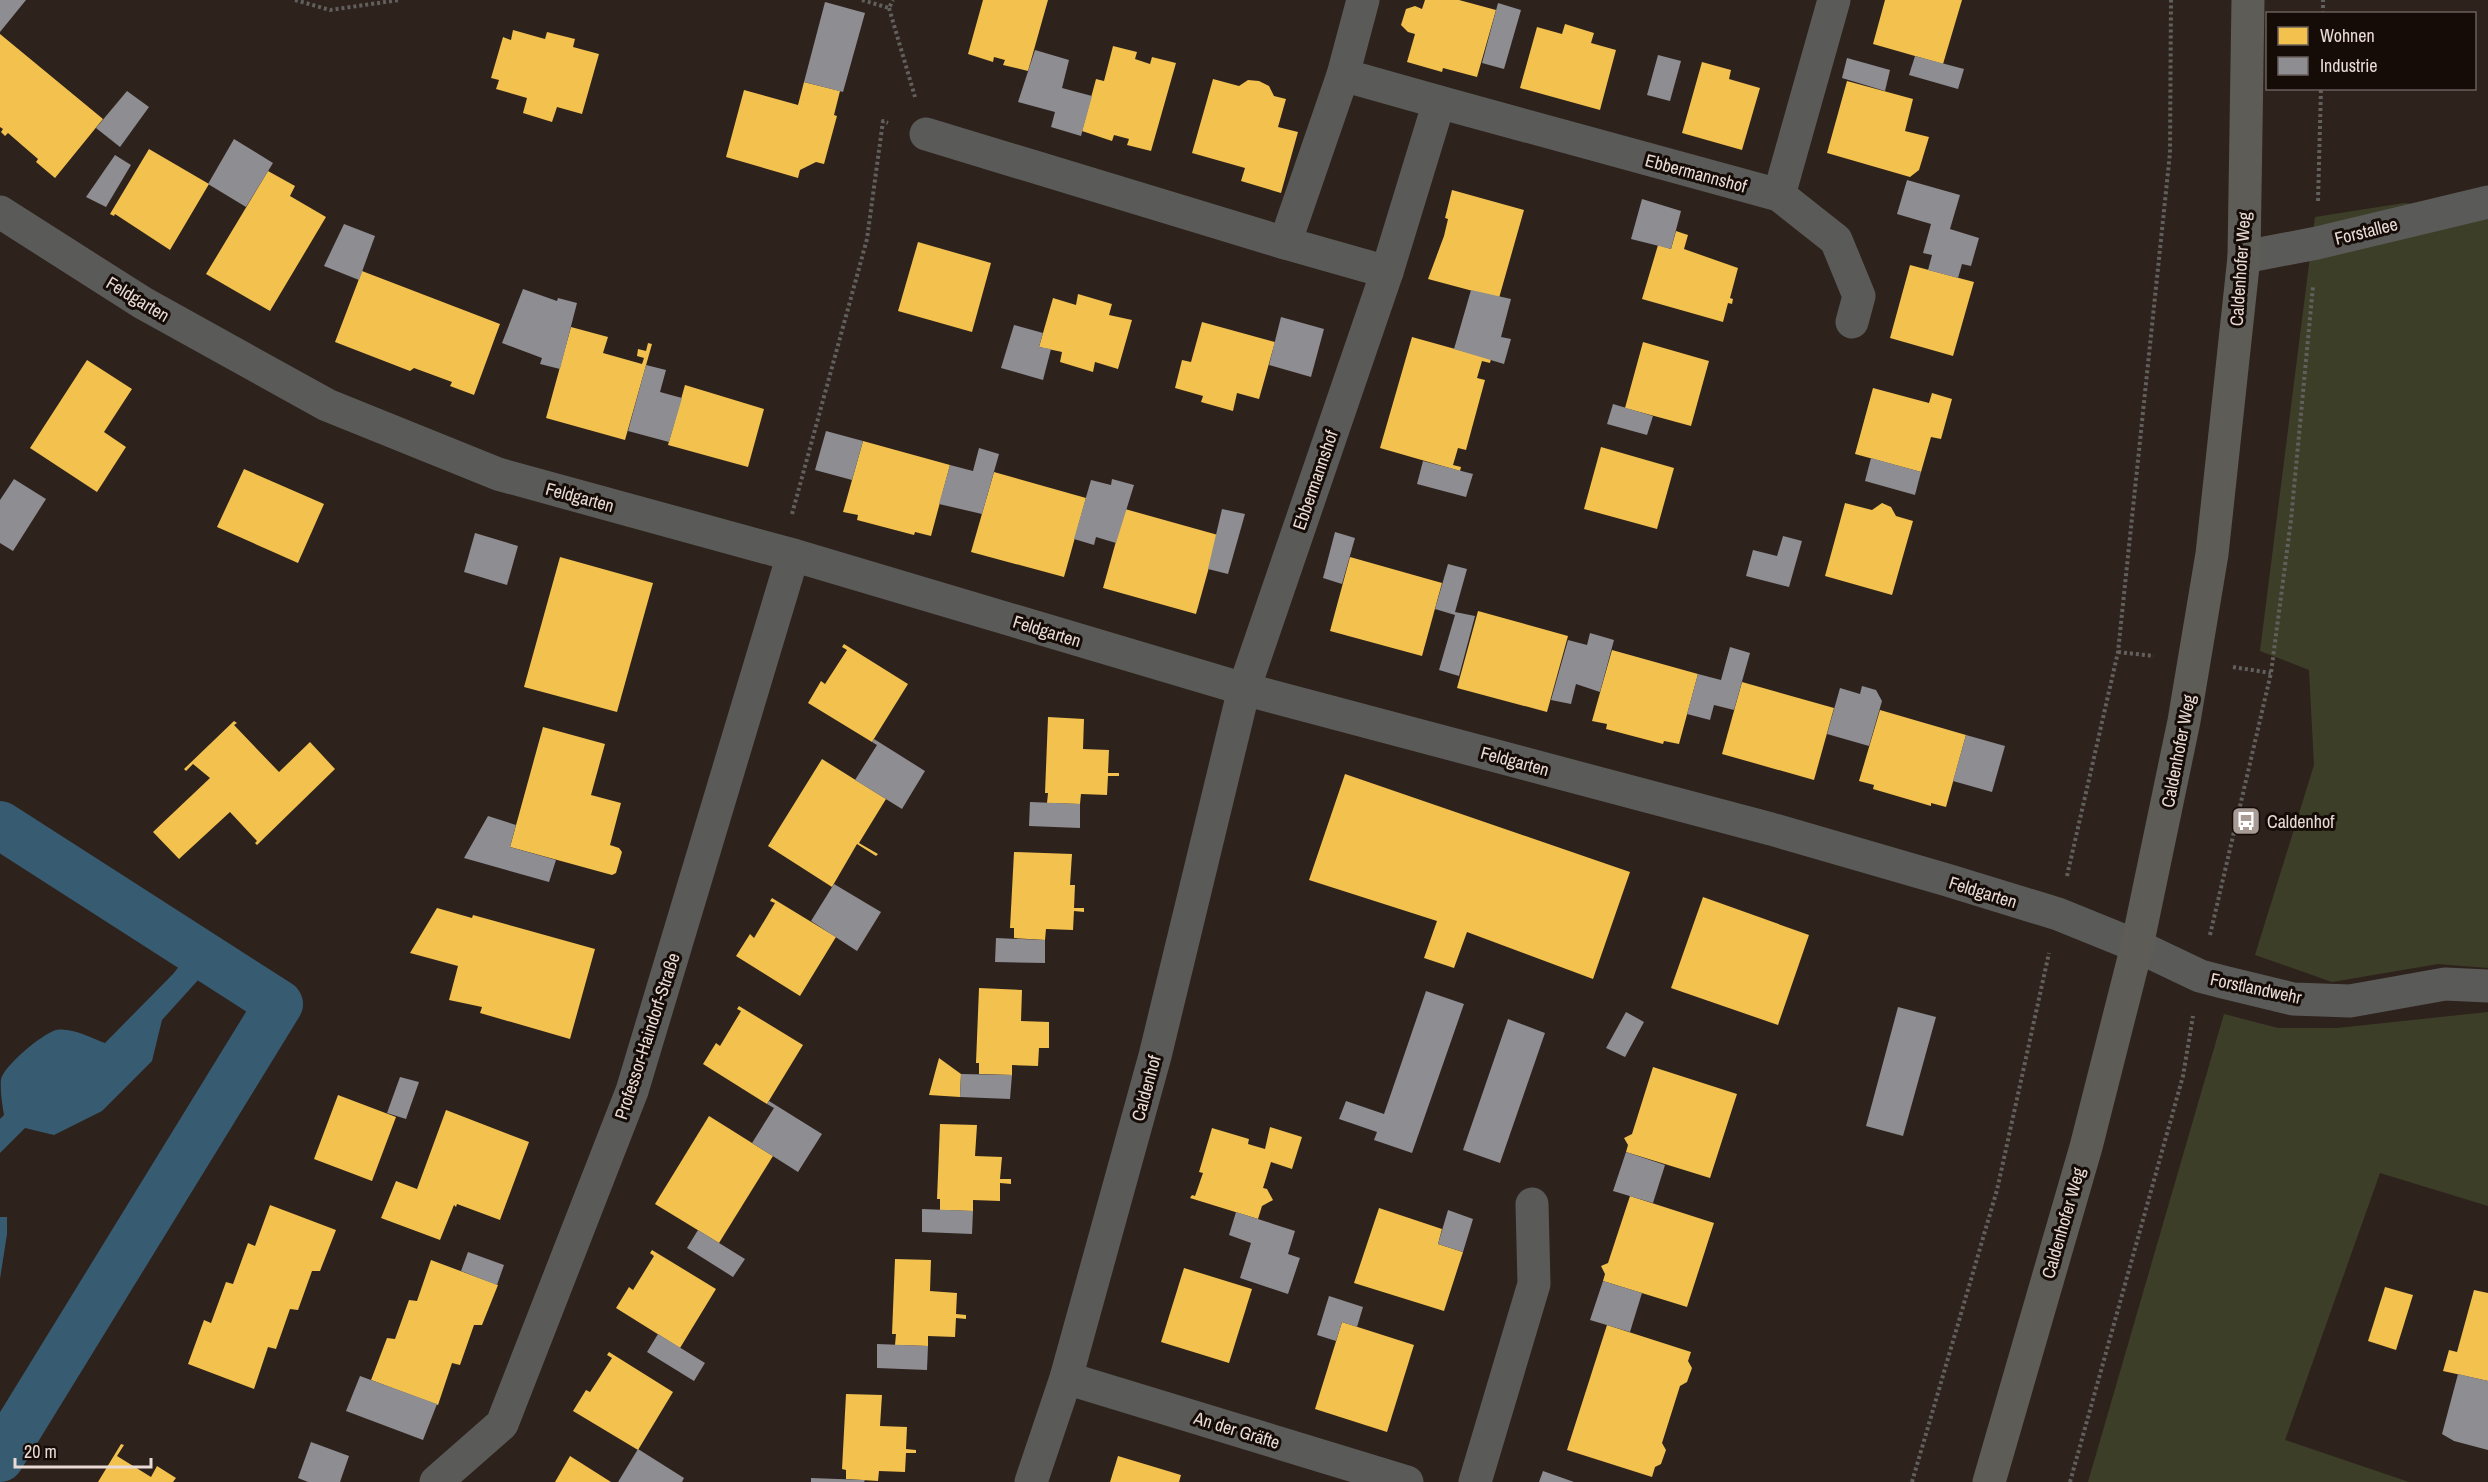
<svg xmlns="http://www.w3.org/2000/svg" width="2488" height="1482" viewBox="0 0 2488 1482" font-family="'Archivo Narrow',sans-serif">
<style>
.green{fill:#3d3e28}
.water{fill:#375c72}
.homes{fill:#f2c14e}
.industry{fill:#8d8d92}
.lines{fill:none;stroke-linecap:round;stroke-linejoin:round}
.canal{stroke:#375c72;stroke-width:48}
.path{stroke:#61605d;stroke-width:4;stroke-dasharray:3 3;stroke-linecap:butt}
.minor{stroke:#5a5b58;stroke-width:33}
.major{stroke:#5d5c56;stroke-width:33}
.labels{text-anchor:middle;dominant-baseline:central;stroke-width:6;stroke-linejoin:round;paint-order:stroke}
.street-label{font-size:18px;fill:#eadbd5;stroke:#150c08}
.poi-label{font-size:18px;fill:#eadbd5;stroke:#150c08;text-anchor:start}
</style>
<rect width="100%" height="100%" fill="#2e221d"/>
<g class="green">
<path d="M 2404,203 L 2488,212 L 2488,968 L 2438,964 L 2332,982 L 2255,955 L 2314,765 L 2309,670 L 2260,651 L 2315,217 Z"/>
<path d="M 2488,1012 L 2488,1206 L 2380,1173 L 2285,1440 L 2409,1482 L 2088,1482 L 2224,1014 L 2278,1028 L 2337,1028 Z"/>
</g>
<g class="water">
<path d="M 192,950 L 222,969 L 199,979 L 162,1020 L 152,1061 L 102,1111 L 54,1135 L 25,1128 L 0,1153 L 0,1119 L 4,1115 C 2,1104 0,1090 1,1079 C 5,1065 42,1034 56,1030 C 71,1027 91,1038 105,1043 L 173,974 Z"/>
<path d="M 0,1217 L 7,1217 L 7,1234 L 0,1279 Z"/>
</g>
<g class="homes">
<path d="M 983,0 L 1048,0 L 1028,71 L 1003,65 L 1005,60 L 994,57 L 993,62 L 968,54 Z"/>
<path d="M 1425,0 L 1459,0 L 1496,10 L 1477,77 L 1443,68 L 1442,72 L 1407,62 L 1415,34 L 1408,32 L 1401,25 L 1406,9 L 1415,6 L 1422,9 Z"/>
<path d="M 1885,0 L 1962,0 L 1943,64 L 1873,44 Z"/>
<path d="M 1565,24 L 1594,33 L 1591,43 L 1616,50 L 1600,110 L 1520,88 L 1537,27 L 1562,34 Z"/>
<path d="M 513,30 L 545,39 L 547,32 L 575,39 L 573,47 L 599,54 L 582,114 L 557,107 L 552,122 L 523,113 L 527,98 L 496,89 L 499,80 L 491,78 L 503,37 L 511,40 Z"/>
<path d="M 0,34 L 103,119 L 55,178 L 36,162 L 38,159 L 8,133 L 5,136 L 1,132 L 3,129 L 0,127 Z"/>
<path d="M 1113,46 L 1137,52 L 1135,59 L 1150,64 L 1152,57 L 1176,63 L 1151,151 L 1127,145 L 1129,139 L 1114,135 L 1112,141 L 1082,131 L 1096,79 L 1104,81 Z"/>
<path d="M 1702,62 L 1731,70 L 1729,79 L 1760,88 L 1742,150 L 1682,133 Z"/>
<path d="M 1213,79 L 1239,86 L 1248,80 L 1259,81 L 1269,86 L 1274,96 L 1286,99 L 1278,127 L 1298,132 L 1281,193 L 1241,181 L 1245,168 L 1192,153 Z"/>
<path d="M 1847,81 L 1913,99 L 1905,131 L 1929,137 L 1919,170 L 1910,177 L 1827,153 Z"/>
<path d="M 804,82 L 840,91 L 834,115 L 837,116 L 824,164 L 816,162 L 800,170 L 798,178 L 726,157 L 744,90 L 798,105 Z"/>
<path d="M 149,149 L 209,184 L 170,250 L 115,214 L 114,216 L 110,214 Z"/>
<path d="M 268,171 L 295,186 L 290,196 L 326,217 L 270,311 L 206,274 Z"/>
<path d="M 1452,190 L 1524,210 L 1499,298 L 1428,279 L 1444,236 L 1448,219 L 1445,218 Z"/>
<path d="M 1676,231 L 1688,235 L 1684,249 L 1738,268 L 1730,298 L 1733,299 L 1732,304 L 1728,303 L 1723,322 L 1642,299 L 1658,245 L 1671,249 Z"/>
<path d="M 918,242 L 991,263 L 972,332 L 898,311 Z"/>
<path d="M 1910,265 L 1974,282 L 1953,356 L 1890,338 Z"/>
<path d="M 362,271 L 500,324 L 474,395 L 450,386 L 452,382 L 414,368 L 410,371 L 335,342 Z"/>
<path d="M 1078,294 L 1112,304 L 1109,315 L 1132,320 L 1118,369 L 1095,362 L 1093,372 L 1060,362 L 1062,352 L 1039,347 L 1053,298 L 1076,305 Z"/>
<path d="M 1202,322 L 1275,342 L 1259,399 L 1237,393 L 1233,411 L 1201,402 L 1203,396 L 1175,388 L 1182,360 L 1191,362 Z"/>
<path d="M 571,327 L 608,337 L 603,353 L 642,364 L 644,358 L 637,356 L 638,349 L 646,351 L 648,343 L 652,344 L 625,440 L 546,418 Z"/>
<path d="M 1412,337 L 1491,359 L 1490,363 L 1482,361 L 1477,378 L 1485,380 L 1466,450 L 1458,448 L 1453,465 L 1461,467 L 1460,471 L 1380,448 Z"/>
<path d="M 1643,342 L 1709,361 L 1691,426 L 1625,408 Z"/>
<path d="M 87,360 L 132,389 L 104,432 L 126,447 L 97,492 L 30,448 Z"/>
<path d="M 685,385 L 764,409 L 748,467 L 668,445 Z"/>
<path d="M 1873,388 L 1929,403 L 1932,393 L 1952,399 L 1941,439 L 1931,437 L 1921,472 L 1855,454 Z"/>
<path d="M 863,441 L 950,465 L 931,536 L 915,532 L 914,535 L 857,520 L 858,515 L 843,512 Z"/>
<path d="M 1601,447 L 1674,468 L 1657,529 L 1584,509 Z"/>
<path d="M 244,469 L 324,504 L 298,563 L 217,527 Z"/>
<path d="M 994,472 L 1086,498 L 1064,577 L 971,552 Z"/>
<path d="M 1845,503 L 1872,510 L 1882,503 L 1891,507 L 1896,516 L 1913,521 L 1892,595 L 1825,576 Z"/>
<path d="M 1125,509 L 1218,535 L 1196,614 L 1103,588 Z"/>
<path d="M 560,557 L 653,583 L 617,712 L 524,687 Z"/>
<path d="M 1350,557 L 1442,583 L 1422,656 L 1330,631 Z"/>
<path d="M 1478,611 L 1568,636 L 1547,712 L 1457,688 Z"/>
<path d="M 844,644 L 908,684 L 872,742 L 808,703 L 821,681 L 825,684 L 847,650 L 842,647 Z"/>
<path d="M 1612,650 L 1698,674 L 1679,744 L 1664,741 L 1663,744 L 1606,729 L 1607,724 L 1592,721 Z"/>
<path d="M 1742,682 L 1834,708 L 1814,780 L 1722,754 Z"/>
<path d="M 1880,710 L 1966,735 L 1946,807 L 1931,803 L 1931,806 L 1873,789 L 1874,785 L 1859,781 Z"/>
<path d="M 1048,717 L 1084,719 L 1083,749 L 1109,750 L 1108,773 L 1119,773 L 1119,776 L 1108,776 L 1107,795 L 1081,794 L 1080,804 L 1047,803 L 1048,793 L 1045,793 Z"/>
<path d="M 234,721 L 237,723 L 234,725 L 279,772 L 310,742 L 335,769 L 257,845 L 255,843 L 257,841 L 230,812 L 179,859 L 153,832 L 210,778 L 193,764 L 186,771 L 184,769 Z"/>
<path d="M 543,727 L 605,744 L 591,795 L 621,803 L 610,845 L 619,848 L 622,852 L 616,873 L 612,875 L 510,847 Z"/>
<path d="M 822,759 L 886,799 L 859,843 L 878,854 L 876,856 L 857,844 L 832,887 L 768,846 Z"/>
<path d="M 1345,774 L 1630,872 L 1593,979 L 1467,932 L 1454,968 L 1424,958 L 1437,921 L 1309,880 Z"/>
<path d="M 1014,852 L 1072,854 L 1070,885 L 1075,885 L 1074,908 L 1084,908 L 1084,912 L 1074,911 L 1073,930 L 1046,929 L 1045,940 L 1014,938 L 1014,928 L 1010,928 Z"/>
<path d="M 1703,897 L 1809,935 L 1778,1025 L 1671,988 Z"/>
<path d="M 772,898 L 836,937 L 800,996 L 736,956 L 750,934 L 754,938 L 775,903 L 770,901 Z"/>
<path d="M 437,908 L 472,918 L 473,915 L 595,949 L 570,1039 L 480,1013 L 482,1007 L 449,1000 L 458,966 L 410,953 Z"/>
<path d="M 979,988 L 1022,990 L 1021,1021 L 1049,1022 L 1049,1048 L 1039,1048 L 1038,1066 L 1012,1065 L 1012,1075 L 979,1074 L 979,1063 L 976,1063 Z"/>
<path d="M 739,1006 L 803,1045 L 767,1104 L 703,1064 L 716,1043 L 720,1046 L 741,1011 L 737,1009 Z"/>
<path d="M 939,1058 L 961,1074 L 960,1097 L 929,1095 Z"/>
<path d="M 1653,1067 L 1737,1094 L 1710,1178 L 1626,1152 L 1628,1145 L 1624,1138 L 1632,1134 Z"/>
<path d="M 338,1095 L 396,1117 L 372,1181 L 314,1159 Z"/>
<path d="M 446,1110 L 529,1142 L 500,1220 L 457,1204 L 456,1207 L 454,1205 L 440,1240 L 381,1218 L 396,1181 L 417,1189 Z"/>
<path d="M 709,1116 L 773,1156 L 719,1243 L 655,1204 Z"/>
<path d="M 940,1124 L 977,1125 L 975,1156 L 1002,1157 L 1000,1179 L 1011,1179 L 1011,1184 L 1000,1183 L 1000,1201 L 973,1200 L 973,1211 L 940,1210 L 940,1199 L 937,1199 Z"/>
<path d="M 1270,1127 L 1302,1137 L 1292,1169 L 1271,1162 L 1263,1188 L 1267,1189 L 1273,1200 L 1262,1206 L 1258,1219 L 1190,1198 L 1192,1195 L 1195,1196 L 1203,1173 L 1199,1172 L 1212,1128 L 1249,1139 L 1248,1144 L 1265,1149 Z"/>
<path d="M 1630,1196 L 1714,1223 L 1687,1307 L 1603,1281 L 1605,1274 L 1601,1266 L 1608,1263 Z"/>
<path d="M 270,1205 L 336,1230 L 320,1271 L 312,1271 L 298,1310 L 290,1309 L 276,1349 L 268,1347 L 254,1389 L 188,1364 L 204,1320 L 211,1323 L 226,1282 L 233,1284 L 248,1243 L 255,1246 Z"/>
<path d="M 1379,1208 L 1442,1229 L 1438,1244 L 1463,1252 L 1444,1311 L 1354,1283 Z"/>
<path d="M 652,1250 L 716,1289 L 680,1348 L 616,1308 L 629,1287 L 633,1290 L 654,1256 L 650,1253 Z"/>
<path d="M 895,1259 L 931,1260 L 930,1291 L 957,1293 L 956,1314 L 966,1315 L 966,1319 L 956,1318 L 955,1337 L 928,1336 L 928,1346 L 895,1345 L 896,1334 L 892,1334 Z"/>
<path d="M 431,1260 L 498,1285 L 482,1325 L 474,1325 L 460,1365 L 452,1363 L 438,1405 L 371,1380 L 387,1338 L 395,1339 L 409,1300 L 417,1301 Z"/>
<path d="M 1184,1268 L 1252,1289 L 1229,1363 L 1161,1342 Z"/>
<path d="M 2385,1287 L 2413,1295 L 2396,1350 L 2368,1341 Z"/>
<path d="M 2474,1290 L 2488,1293 L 2488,1381 L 2443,1371 L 2449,1350 L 2457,1352 Z"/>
<path d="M 1342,1322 L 1414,1345 L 1387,1432 L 1315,1409 Z"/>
<path d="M 1607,1325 L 1691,1352 L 1688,1361 L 1692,1368 L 1687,1382 L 1680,1386 L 1662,1443 L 1666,1450 L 1661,1464 L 1655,1467 L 1652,1477 L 1567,1450 Z"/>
<path d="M 609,1352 L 673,1392 L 638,1450 L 573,1411 L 586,1390 L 590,1392 L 612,1358 L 607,1355 Z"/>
<path d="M 846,1394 L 882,1395 L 880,1426 L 907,1427 L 906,1449 L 916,1450 L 916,1453 L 906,1453 L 905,1472 L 879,1471 L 878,1481 L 846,1479 L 846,1470 L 842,1469 Z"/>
<path d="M 121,1444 L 124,1445 L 117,1456 L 151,1477 L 157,1466 L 176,1478 L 173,1482 L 98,1482 Z"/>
<path d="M 570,1456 L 611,1482 L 555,1482 Z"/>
<path d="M 1118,1456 L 1181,1475 L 1179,1482 L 1110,1482 Z"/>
</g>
<g class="industry">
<path d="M 0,0 L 26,0 L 0,32 Z"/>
<path d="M 825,2 L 865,13 L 843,92 L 804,82 Z"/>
<path d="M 1498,3 L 1521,10 L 1504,69 L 1482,63 Z"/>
<path d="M 1035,50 L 1069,60 L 1062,88 L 1092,96 L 1081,136 L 1051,127 L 1055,112 L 1018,102 Z"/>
<path d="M 1658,55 L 1681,61 L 1670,101 L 1647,95 Z"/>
<path d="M 1915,56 L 1964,69 L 1958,89 L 1909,75 Z"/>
<path d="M 1847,58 L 1890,70 L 1885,91 L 1842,78 Z"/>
<path d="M 127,91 L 149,107 L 120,147 L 96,128 Z"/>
<path d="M 234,139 L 273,163 L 246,207 L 208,184 Z"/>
<path d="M 115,155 L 131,165 L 106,207 L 86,197 Z"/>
<path d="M 1907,180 L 1960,195 L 1950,229 L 1979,238 L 1971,266 L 1962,264 L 1958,278 L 1928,270 L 1932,255 L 1923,253 L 1931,224 L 1897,214 Z"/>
<path d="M 1642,199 L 1681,211 L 1671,249 L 1631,239 Z"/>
<path d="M 344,224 L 375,236 L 359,280 L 324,266 Z"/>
<path d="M 523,289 L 557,301 L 558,298 L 577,303 L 560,369 L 540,364 L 542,358 L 502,343 Z"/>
<path d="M 1471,290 L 1511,299 L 1501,337 L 1511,339 L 1504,364 L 1454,349 Z"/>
<path d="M 1281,317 L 1324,329 L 1311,377 L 1269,365 Z"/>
<path d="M 1014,325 L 1043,333 L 1039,347 L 1051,349 L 1043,380 L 1001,368 Z"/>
<path d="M 646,365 L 666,370 L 660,392 L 682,398 L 669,442 L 628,431 Z"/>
<path d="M 1613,404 L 1653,416 L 1647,435 L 1607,424 Z"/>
<path d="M 826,431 L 863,441 L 852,480 L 815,470 Z"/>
<path d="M 979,448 L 999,454 L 982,514 L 939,504 L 950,465 L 973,471 Z"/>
<path d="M 1871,458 L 1921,472 L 1915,495 L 1865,481 Z"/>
<path d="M 1423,461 L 1473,474 L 1466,497 L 1417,484 Z"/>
<path d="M 14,479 L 46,499 L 13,551 L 0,543 L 0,500 Z"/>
<path d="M 1112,479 L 1134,485 L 1116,543 L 1096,537 L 1094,545 L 1074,539 L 1091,480 L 1111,485 Z"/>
<path d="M 1222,509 L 1245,514 L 1228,574 L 1208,569 Z"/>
<path d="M 1335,532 L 1355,538 L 1342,584 L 1323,578 Z"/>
<path d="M 475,533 L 518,546 L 507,585 L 464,572 Z"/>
<path d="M 1783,536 L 1802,541 L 1789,587 L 1746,576 L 1753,550 L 1777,556 Z"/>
<path d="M 1448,564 L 1467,569 L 1455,612 L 1475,616 L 1459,676 L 1439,670 L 1455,615 L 1435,609 Z"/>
<path d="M 1590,633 L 1614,640 L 1600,692 L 1576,684 L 1571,704 L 1551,700 L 1568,640 L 1587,645 Z"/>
<path d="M 1730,647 L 1750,653 L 1734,710 L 1714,705 L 1710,720 L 1687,714 L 1698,674 L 1721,680 Z"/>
<path d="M 1862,686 L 1876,690 L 1882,701 L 1869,746 L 1827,734 L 1840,688 L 1860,694 Z"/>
<path d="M 1966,735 L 2005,746 L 1992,792 L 1953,781 Z"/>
<path d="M 874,739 L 925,771 L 902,809 L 855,780 L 877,745 L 872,742 Z"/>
<path d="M 1030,802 L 1080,804 L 1080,828 L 1029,826 Z"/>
<path d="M 488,816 L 516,825 L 510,847 L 556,860 L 549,882 L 464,858 Z"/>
<path d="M 834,884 L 881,912 L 857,951 L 811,921 Z"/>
<path d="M 996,938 L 1045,940 L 1045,963 L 995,962 Z"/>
<path d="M 1426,991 L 1464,1004 L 1412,1153 L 1374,1140 L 1377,1132 L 1339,1119 L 1346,1101 L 1384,1114 Z"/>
<path d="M 1898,1007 L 1936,1017 L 1903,1136 L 1866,1126 Z"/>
<path d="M 1626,1012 L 1644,1022 L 1625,1057 L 1606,1048 Z"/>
<path d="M 1508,1019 L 1545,1033 L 1500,1163 L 1463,1150 Z"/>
<path d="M 961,1074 L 1012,1075 L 1010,1099 L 960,1097 Z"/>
<path d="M 400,1077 L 419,1082 L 406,1119 L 387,1113 Z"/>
<path d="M 769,1101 L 822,1134 L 798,1172 L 752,1143 L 774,1108 L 767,1104 Z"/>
<path d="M 1626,1152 L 1665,1165 L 1653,1203 L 1613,1191 Z"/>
<path d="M 922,1209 L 973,1211 L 972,1234 L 922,1232 Z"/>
<path d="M 1448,1210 L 1473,1219 L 1463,1252 L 1438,1244 Z"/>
<path d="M 1236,1212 L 1295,1231 L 1288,1254 L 1300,1258 L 1288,1294 L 1240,1278 L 1251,1243 L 1229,1235 Z"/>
<path d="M 698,1230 L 745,1259 L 733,1277 L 687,1248 Z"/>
<path d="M 468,1252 L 504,1265 L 497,1285 L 461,1271 Z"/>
<path d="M 1603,1281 L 1642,1293 L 1630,1332 L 1590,1320 Z"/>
<path d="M 1329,1296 L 1363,1307 L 1357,1327 L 1342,1322 L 1336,1341 L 1317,1335 Z"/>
<path d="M 658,1334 L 705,1363 L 694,1381 L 647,1352 Z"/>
<path d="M 877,1344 L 928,1346 L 927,1370 L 877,1368 Z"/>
<path d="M 2458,1374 L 2488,1381 L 2488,1450 L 2454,1441 L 2442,1434 Z"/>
<path d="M 360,1376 L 437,1404 L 423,1440 L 346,1411 Z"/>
<path d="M 311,1442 L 349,1456 L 340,1482 L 308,1482 L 298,1478 Z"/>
<path d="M 638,1449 L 684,1478 L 682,1482 L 618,1482 Z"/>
<path d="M 1543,1471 L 1574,1482 L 1539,1482 Z"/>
<path d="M 811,1478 L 865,1480 L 864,1482 L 811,1482 Z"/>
</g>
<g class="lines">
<path class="canal" d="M 0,825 L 279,1004 L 0,1458"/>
<g class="path">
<path d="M 295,0 L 330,10 L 399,0"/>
<path d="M 862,0 L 889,8 L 893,0"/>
<path d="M 889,8 L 915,97"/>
<path d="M 2323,14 L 2323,0"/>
<path d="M 2318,201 L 2321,88"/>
<path d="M 792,514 L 867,239 L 883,121 L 888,123"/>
<path d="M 2118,652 L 2154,656"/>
<path d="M 2233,667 L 2271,673"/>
<path d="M 2067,876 L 2118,652 L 2170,153 L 2171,0"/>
<path d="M 2210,935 L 2271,673 L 2291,520 L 2313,286"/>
<path d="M 1912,1482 L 1997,1190 L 2049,953"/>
<path d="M 2070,1482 L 2183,1076 L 2193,1016"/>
</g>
<g class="minor">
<path d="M 1343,75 L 1363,0"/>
<path d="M 926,134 L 1285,243"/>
<path d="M 1779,195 L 1834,0"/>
<path d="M 0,212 L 143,303 L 327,405 L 498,474 L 793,555 L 1244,689 L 1771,829 L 1947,880 L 2058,914 L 2137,946 L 2200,976 L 2223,982 L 2293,999 L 2350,1001 L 2445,984 L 2488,986"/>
<path d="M 2244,257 L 2317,243 L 2488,202"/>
<path d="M 1387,272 L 1285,243 L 1343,75 L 1439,102"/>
<path d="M 1066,1378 L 1407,1482"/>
<path d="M 436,1482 L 502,1424 L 632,1091 L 793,555"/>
<path d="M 1031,1482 L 1066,1378 L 1155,1056 L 1244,689 L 1387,272 L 1439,102 L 1779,195 L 1836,240 L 1859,296 L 1852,322"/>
<path d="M 1475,1482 L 1534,1284 L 1532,1204"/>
</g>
<path class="major" d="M 1989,1482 L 2086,1147 L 2137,946 L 2184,721 L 2212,554 L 2244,257 L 2248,0"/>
</g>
<defs>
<g id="bus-square" transform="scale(1.5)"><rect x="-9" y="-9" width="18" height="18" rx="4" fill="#a89a95" stroke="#150c08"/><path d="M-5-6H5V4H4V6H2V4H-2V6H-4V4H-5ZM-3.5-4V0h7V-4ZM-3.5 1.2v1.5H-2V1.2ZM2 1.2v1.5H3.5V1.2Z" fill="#fff"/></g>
</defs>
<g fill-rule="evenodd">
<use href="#bus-square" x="2246" y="821"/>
</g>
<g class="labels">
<g class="street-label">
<text transform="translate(1696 173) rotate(15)">Ebbermannshof</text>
<text transform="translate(2366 231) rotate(-14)">Forstallee</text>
<text transform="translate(2240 269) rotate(-86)">Caldenhofer Weg</text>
<text transform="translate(138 299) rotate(31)">Feldgarten</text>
<text transform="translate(1315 480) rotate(-71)">Ebbermannshof</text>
<text transform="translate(580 497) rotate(15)">Feldgarten</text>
<text transform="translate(1047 631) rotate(17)">Feldgarten</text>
<text transform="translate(2178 751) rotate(-79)">Caldenhofer Weg</text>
<text transform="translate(1515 761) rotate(15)">Feldgarten</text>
<text transform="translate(1983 892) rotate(17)">Feldgarten</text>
<text transform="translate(2256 988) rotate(12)">Forstlandwehr</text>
<text transform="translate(647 1036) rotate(-72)">Professor-Haindorf-Straße</text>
<text transform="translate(1146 1088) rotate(-75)">Caldenhof</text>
<text transform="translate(2063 1223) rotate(-74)">Caldenhofer Weg</text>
<text transform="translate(1237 1430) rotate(17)">An der Gräfte</text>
</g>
<g class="poi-label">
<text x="2267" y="821">Caldenhof</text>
</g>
</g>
<rect x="2266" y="12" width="210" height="78" fill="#150c08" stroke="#6a5f5a" stroke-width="1.5"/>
<rect x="2278" y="27" width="30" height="18" fill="#f2c14e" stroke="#6a5f5a" stroke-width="1.5"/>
<text x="2320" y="42" font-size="18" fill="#eadbd5">Wohnen</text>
<rect x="2278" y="57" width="30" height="18" fill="#8d8d92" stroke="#6a5f5a" stroke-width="1.5"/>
<text x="2320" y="72" font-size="18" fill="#eadbd5">Industrie</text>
<path d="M15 1458v9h136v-9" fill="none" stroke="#eadbd5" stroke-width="3"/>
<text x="24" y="1458" font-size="18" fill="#eadbd5" stroke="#150c08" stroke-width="4.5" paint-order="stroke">20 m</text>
</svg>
